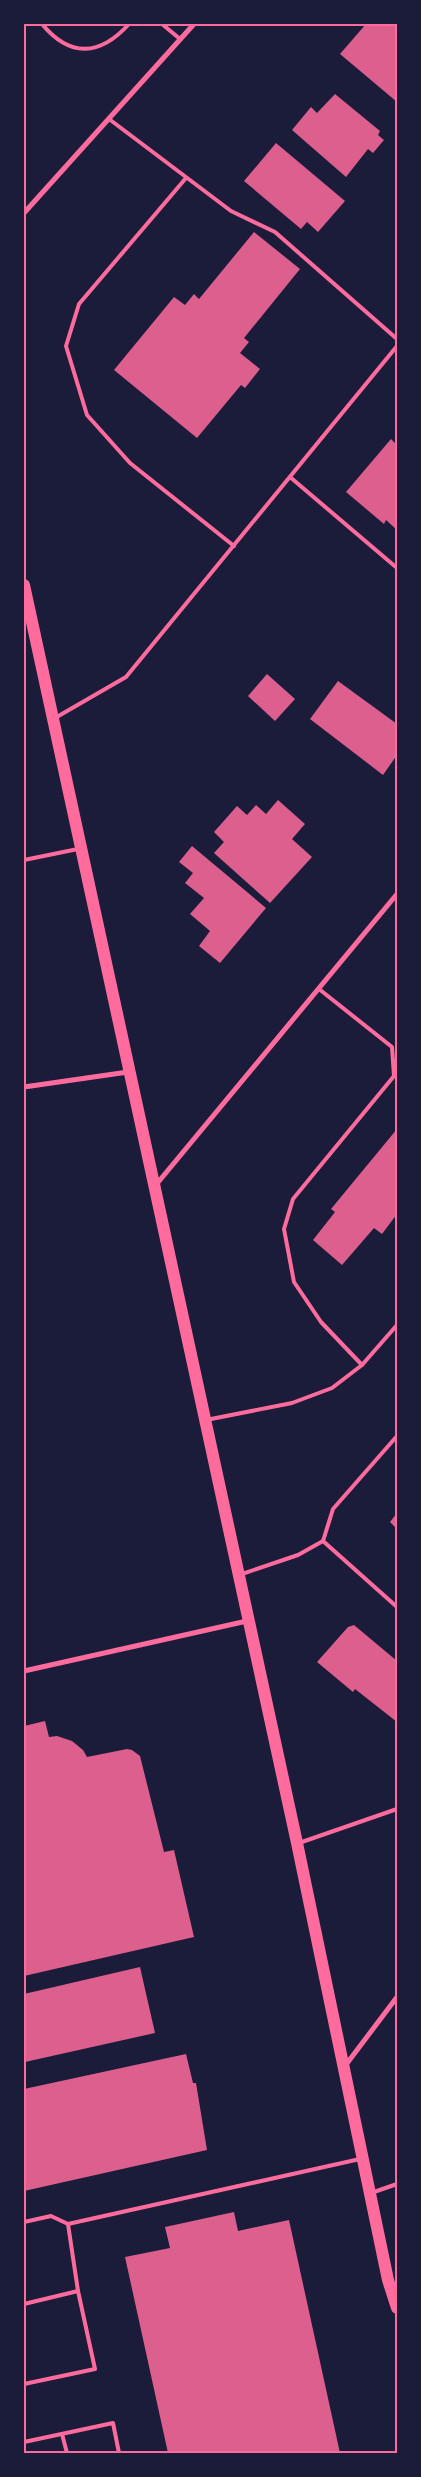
<svg xmlns="http://www.w3.org/2000/svg" width="421" height="2477" viewBox="0 0 421 2477" font-family="Rubik,sans-serif">
<style>
.building{fill:#dd5f8e}
.lines{fill:none;stroke-linecap:round;stroke-linejoin:round}
.service{stroke:#ff6b9d;stroke-width:4}
.minor{stroke:#ff6b9d;stroke-width:5}
.primary{stroke:#ff6b9d;stroke-width:12}
.neatline{fill:none;stroke:#ff6b9d;stroke-width:2}
</style>
<rect width="100%" height="100%" fill="#1b1b3a"/>
<g class="building">
<path d="M 366,24 L 397,24 L 397,102 L 340,54 Z"/>
<path d="M 335,94 L 380,131 L 378,135 L 384,140 L 373,153 L 368,149 L 346,177 L 292,130 L 311,107 L 317,113 Z"/>
<path d="M 276,143 L 345,201 L 318,232 L 307,222 L 301,229 L 244,181 Z"/>
<path d="M 254,232 L 300,269 L 244,338 L 249,342 L 240,353 L 260,369 L 245,388 L 241,385 L 197,438 L 114,370 L 174,297 L 185,305 L 194,294 L 199,299 Z"/>
<path d="M 391,439 L 397,445 L 397,530 L 386,520 L 384,524 L 346,492 Z"/>
<path d="M 267,674 L 295,699 L 275,721 L 248,696 Z"/>
<path d="M 338,681 L 397,724 L 397,755 L 383,775 L 310,719 Z"/>
<path d="M 278,800 L 305,824 L 292,839 L 312,857 L 270,903 L 214,853 L 224,842 L 214,832 L 237,806 L 247,815 L 256,805 L 266,814 Z"/>
<path d="M 192,846 L 266,908 L 220,963 L 199,946 L 210,931 L 190,914 L 204,898 L 185,883 L 193,873 L 179,862 Z"/>
<path d="M 397,1129 L 397,1214 L 382,1234 L 374,1228 L 342,1265 L 313,1240 L 335,1212 L 331,1209 Z"/>
<path d="M 397,1513 L 397,1529 L 390,1522 Z"/>
<path d="M 354,1625 L 397,1661 L 397,1722 L 355,1689 L 353,1692 L 317,1662 L 348,1627 Z"/>
<path d="M 45,1721 L 49,1737 L 57,1736 L 72,1741 L 83,1750 L 87,1757 L 127,1749 L 132,1750 L 140,1756 L 164,1852 L 174,1850 L 194,1937 L 24,1976 L 24,1726 Z"/>
<path d="M 140,1967 L 155,2033 L 25,2062 L 24,1994 Z"/>
<path d="M 186,2054 L 193,2083 L 196,2083 L 207,2150 L 24,2191 L 24,2089 Z"/>
<path d="M 234,2212 L 238,2231 L 289,2220 L 340,2453 L 168,2453 L 125,2257 L 170,2248 L 165,2227 Z"/>
</g>
<g class="lines">
<g class="service">
<path d="M 42,24 C 70,58 100,56 129,24"/>
<path d="M 162,24 L 180,39"/>
<path d="M 109,119 L 231,211 L 275,232 L 397,339"/>
<path d="M 186,178 L 79,304 L 66,346 L 87,415 L 130,463 L 234,546"/>
<path d="M 290,477 L 397,568"/>
<path d="M 55,718 L 126,677 L 397,346"/>
<path d="M 24,860 L 78,849"/>
<path d="M 319,989 L 392,1047 L 394,1076 L 293,1199 L 284,1229 L 294,1282 L 321,1322 L 362,1365 L 397,1325"/>
<path d="M 206,1420 L 292,1403 L 332,1388 L 362,1365"/>
<path d="M 397,1436 L 333,1509 L 323,1541 L 397,1607"/>
<path d="M 242,1574 L 298,1555 L 323,1541"/>
<path d="M 299,1843 L 397,1809"/>
<path d="M 371,2193 L 397,2184"/>
<path d="M 24,2222 L 51,2216 L 68,2224"/>
<path d="M 24,2304 L 78,2291"/>
<path d="M 24,2384 L 95,2369 L 78,2291 L 68,2224 L 360,2159"/>
<path d="M 62,2434 L 67,2453"/>
<path d="M 24,2442 L 113,2423 L 119,2453"/>
</g>
<g class="minor">
<path d="M 24,213 L 194,24"/>
<path d="M 24,1087 L 128,1072"/>
<path d="M 155,1186 L 397,894"/>
<path d="M 24,1671 L 247,1621"/>
<path d="M 345,2066 L 397,1997"/>
</g>
<path class="primary" d="M 24,585 L 297,1843 L 388,2280 L 397,2308"/>
</g>
<rect width="421" height="2477" fill="none" stroke="#1b1b3a" stroke-width="50"/>
<rect x="25" y="25" width="371" height="2427" class="neatline"/>
</svg>
